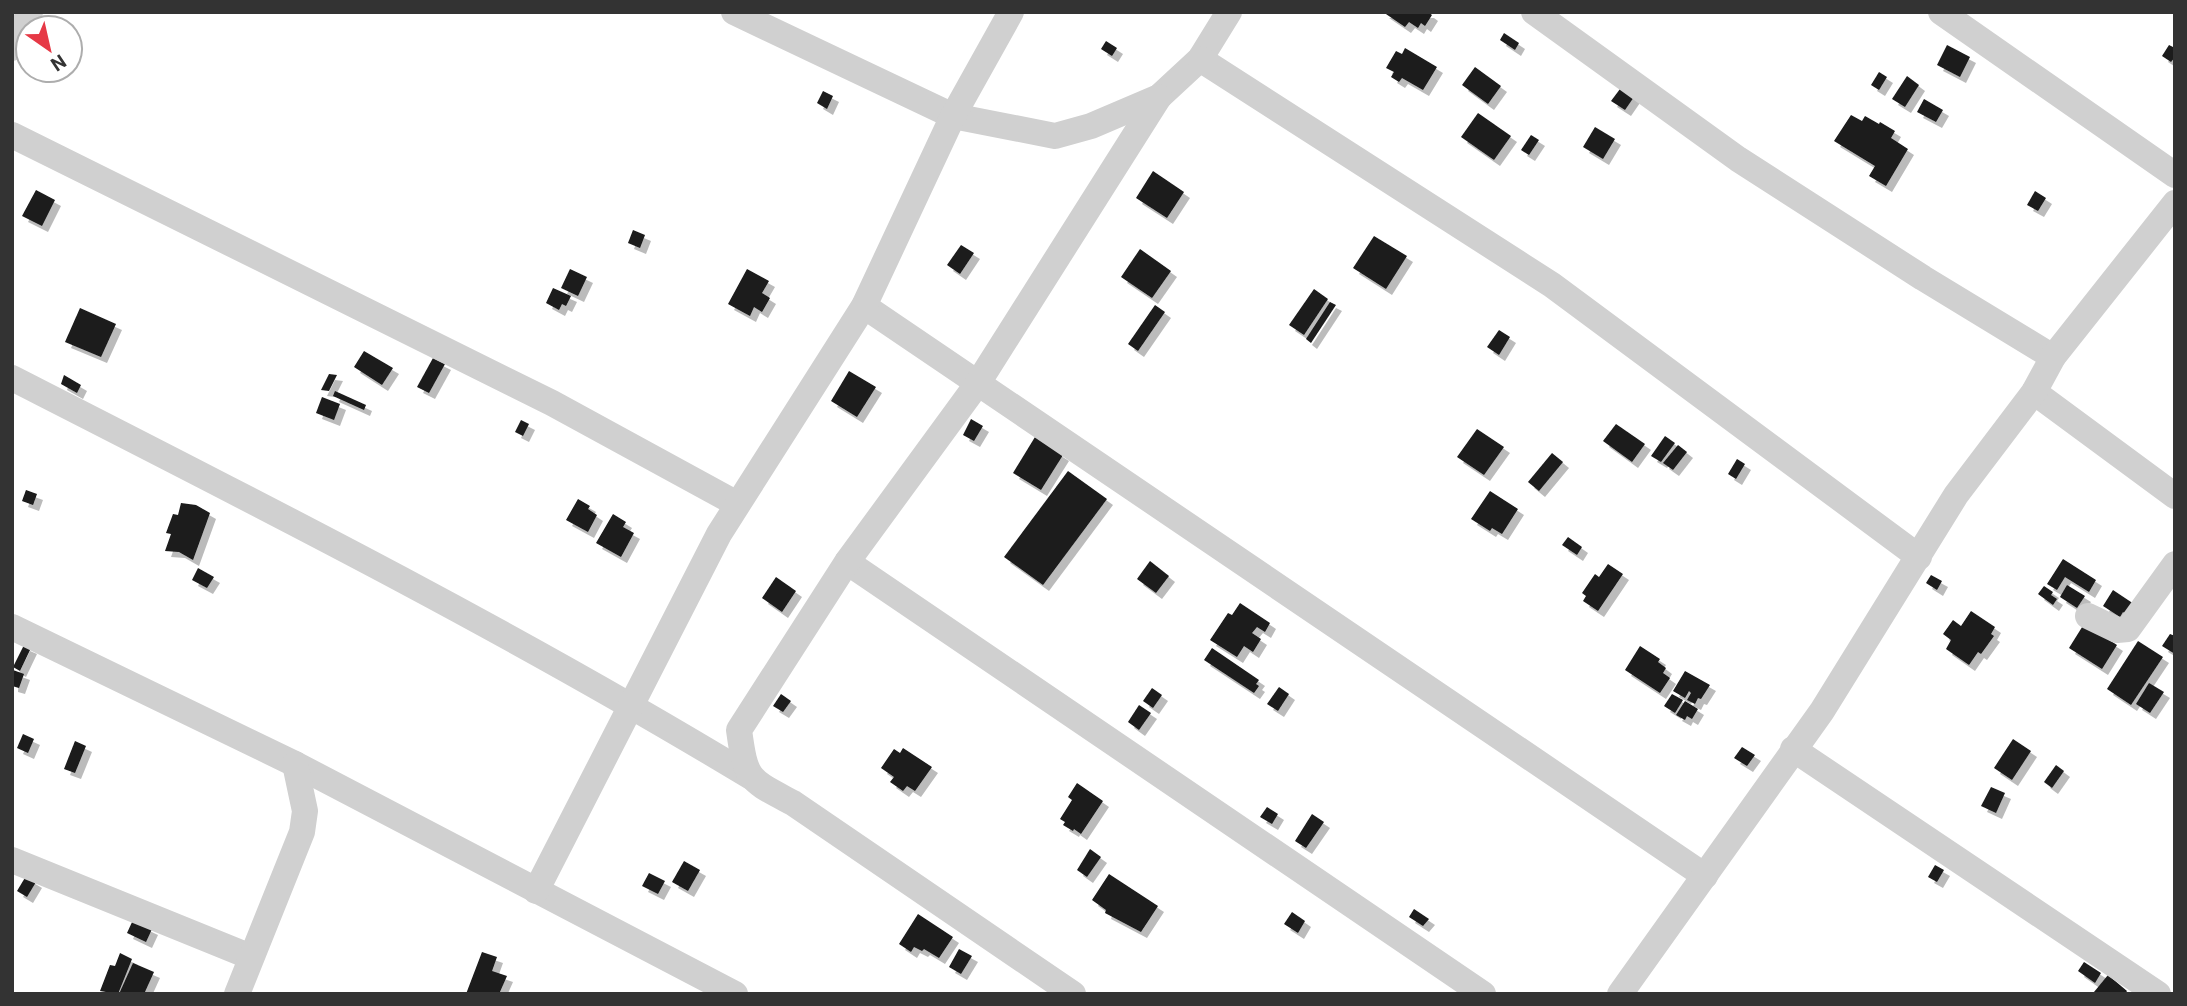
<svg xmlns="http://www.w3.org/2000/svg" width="2187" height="1006" viewBox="0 0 2187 1006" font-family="Roboto,sans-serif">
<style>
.building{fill:#1a1a1a;filter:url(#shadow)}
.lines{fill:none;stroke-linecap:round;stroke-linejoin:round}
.minor{stroke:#d0d0d0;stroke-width:26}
</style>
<defs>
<filter id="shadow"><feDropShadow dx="6" dy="6" stdDeviation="0" flood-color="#0004"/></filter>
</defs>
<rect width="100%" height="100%" fill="#fff"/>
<g class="building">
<path d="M 1383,12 L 1428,12 L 1432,15 L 1425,26 L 1421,23 L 1418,28 L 1409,22 L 1405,27 Z"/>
<path d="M 1504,33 L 1519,43 L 1515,50 L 1500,40 Z"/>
<path d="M 1106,41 L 1117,48 L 1112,56 L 1101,49 Z"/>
<path d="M 1947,45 L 1970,57 L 1960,77 L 1937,65 Z"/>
<path d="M 2169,45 L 2175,48 L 2175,57 L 2171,62 L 2162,56 Z"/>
<path d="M 1405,48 L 1437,67 L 1423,90 L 1402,78 L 1399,82 L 1391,77 L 1394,72 L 1386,68 L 1396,51 L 1402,54 Z"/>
<path d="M 1475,67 L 1501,86 L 1488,104 L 1462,85 Z"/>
<path d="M 1879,72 L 1887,77 L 1879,90 L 1871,85 Z"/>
<path d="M 1907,76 L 1919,85 L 1905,107 L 1892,99 Z"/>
<path d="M 1623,85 L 1636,94 L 1625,110 L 1611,101 Z"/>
<path d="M 823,91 L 833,96 L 827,109 L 817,103 Z"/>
<path d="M 1924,99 L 1943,110 L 1936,122 L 1917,112 Z"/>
<path d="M 1478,113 L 1511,136 L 1494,160 L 1461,137 Z"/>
<path d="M 1851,115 L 1862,121 L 1865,116 L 1879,124 L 1880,122 L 1895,131 L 1891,138 L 1908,149 L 1886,186 L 1869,176 L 1875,166 L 1834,141 Z"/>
<path d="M 1595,127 L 1615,139 L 1603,159 L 1583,147 Z"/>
<path d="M 1531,135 L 1539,140 L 1529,155 L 1521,150 Z"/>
<path d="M 1153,171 L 1184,192 L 1167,218 L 1136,198 Z"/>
<path d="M 36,190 L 55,200 L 42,226 L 22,216 Z"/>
<path d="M 2035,191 L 2046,198 L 2038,211 L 2027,205 Z"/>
<path d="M 633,230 L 645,235 L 640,248 L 628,243 Z"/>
<path d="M 1374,236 L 1407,256 L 1386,289 L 1353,268 Z"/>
<path d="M 961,245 L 974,253 L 960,274 L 947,265 Z"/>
<path d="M 1140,249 L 1171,271 L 1152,298 L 1121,277 Z"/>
<path d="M 570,269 L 587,277 L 578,296 L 561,288 Z"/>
<path d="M 747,269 L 769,281 L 762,293 L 770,298 L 762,312 L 754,307 L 750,316 L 728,304 Z"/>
<path d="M 553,288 L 571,296 L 566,306 L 562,304 L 559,310 L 546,303 Z"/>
<path d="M 1314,289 L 1328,299 L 1304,335 L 1289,325 Z"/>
<path d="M 1330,302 L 1336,305 L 1311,343 L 1306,339 Z"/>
<path d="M 1155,305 L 1165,312 L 1138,351 L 1128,344 Z"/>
<path d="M 80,308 L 116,324 L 101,357 L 65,342 Z"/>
<path d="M 1499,330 L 1510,337 L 1499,355 L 1487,347 Z"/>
<path d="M 364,351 L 393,368 L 382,385 L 354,367 Z"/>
<path d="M 433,358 L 445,364 L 429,393 L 417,387 Z"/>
<path d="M 849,371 L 876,387 L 857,417 L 831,401 Z"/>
<path d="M 329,374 L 337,375 L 329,391 L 321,390 Z"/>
<path d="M 64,375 L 81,385 L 77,393 L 61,384 Z"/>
<path d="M 335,391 L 366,405 L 364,410 L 333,396 Z"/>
<path d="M 322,397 L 340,404 L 334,420 L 316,413 Z"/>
<path d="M 971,419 L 983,426 L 974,441 L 963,435 Z"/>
<path d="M 521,420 L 529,424 L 523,436 L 515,432 Z"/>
<path d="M 1616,424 L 1645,444 L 1632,462 L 1603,441 Z"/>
<path d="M 1477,429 L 1504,447 L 1484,475 L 1457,457 Z"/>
<path d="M 1665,436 L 1675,443 L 1661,462 L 1651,456 Z"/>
<path d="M 1035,437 L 1063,455 L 1041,490 L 1013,473 Z"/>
<path d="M 1678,445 L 1687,452 L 1673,470 L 1663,463 Z"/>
<path d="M 1552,453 L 1563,462 L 1539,491 L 1528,482 Z"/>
<path d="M 1737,459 L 1745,464 L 1736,479 L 1728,474 Z"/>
<path d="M 1068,471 L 1107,499 L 1043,585 L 1004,557 Z"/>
<path d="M 26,490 L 37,494 L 33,505 L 22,501 Z"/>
<path d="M 1490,491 L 1518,509 L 1502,534 L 1492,528 L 1490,531 L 1471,519 Z"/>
<path d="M 578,499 L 590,506 L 588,509 L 597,515 L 588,532 L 566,520 Z"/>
<path d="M 181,503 L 196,505 L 210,513 L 193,560 L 179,552 L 165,551 L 171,534 L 166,533 L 173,514 L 178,515 Z"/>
<path d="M 613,514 L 626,522 L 623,527 L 634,533 L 621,557 L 596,543 Z"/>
<path d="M 1568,537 L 1582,547 L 1577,555 L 1562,545 Z"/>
<path d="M 2063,559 L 2096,580 L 2089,592 L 2065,577 L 2057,590 L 2047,584 Z"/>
<path d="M 1150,561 L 1169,576 L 1156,593 L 1137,579 Z"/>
<path d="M 1608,564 L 1623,574 L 1598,611 L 1583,601 L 1586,596 L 1582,593 L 1595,574 L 1599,577 Z"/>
<path d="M 198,568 L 214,577 L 207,588 L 192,580 Z"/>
<path d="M 1931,575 L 1942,581 L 1937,590 L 1926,583 Z"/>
<path d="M 776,577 L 796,591 L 782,612 L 762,598 Z"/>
<path d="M 2067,585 L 2085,596 L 2077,608 L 2060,597 Z"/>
<path d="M 2044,586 L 2053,592 L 2051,595 L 2057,599 L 2053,605 L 2038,594 Z"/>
<path d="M 2113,590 L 2137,606 L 2130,617 L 2123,612 L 2120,617 L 2103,606 Z"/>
<path d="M 1240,603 L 1270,623 L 1265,632 L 1257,627 L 1252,633 L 1261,639 L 1253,652 L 1244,646 L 1237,657 L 1210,640 L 1228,613 L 1232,615 Z"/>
<path d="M 1971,611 L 1995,627 L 1991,634 L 1994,636 L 1981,654 L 1978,652 L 1969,665 L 1946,649 L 1951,640 L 1943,634 L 1953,620 L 1961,626 Z"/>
<path d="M 2084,624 L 2117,645 L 2102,669 L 2069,648 Z"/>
<path d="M 2170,634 L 2175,636 L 2175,654 L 2162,646 Z"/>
<path d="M 2138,641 L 2163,657 L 2131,705 L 2107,689 Z"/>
<path d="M 24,645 L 31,648 L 20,671 L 13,667 Z"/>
<path d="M 1640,646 L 1660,659 L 1658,662 L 1666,668 L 1663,673 L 1670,678 L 1660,693 L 1625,670 Z"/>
<path d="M 1212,648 L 1259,680 L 1256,684 L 1259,686 L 1254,693 L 1204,660 Z"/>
<path d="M 13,670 L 24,674 L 19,688 L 12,686 Z"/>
<path d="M 1685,671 L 1710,685 L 1701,699 L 1698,698 L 1695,704 L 1687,700 L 1691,693 L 1689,691 L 1685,698 L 1673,691 Z"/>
<path d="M 2149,683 L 2164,692 L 2150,713 L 2136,704 Z"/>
<path d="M 1279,687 L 1289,694 L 1278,711 L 1267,704 Z"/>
<path d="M 1152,688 L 1162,695 L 1153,708 L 1143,701 Z"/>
<path d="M 781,694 L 791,701 L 783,712 L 773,706 Z"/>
<path d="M 1672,694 L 1683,700 L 1675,713 L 1664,706 Z"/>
<path d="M 1685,701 L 1698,709 L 1692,719 L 1687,716 L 1685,720 L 1676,715 Z"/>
<path d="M 1139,705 L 1151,713 L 1139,730 L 1128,722 Z"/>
<path d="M 23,734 L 34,739 L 28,753 L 17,748 Z"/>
<path d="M 2013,739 L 2031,751 L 2012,780 L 1994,768 Z"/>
<path d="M 75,741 L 86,746 L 75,773 L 64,769 Z"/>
<path d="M 1742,747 L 1755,755 L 1747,766 L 1734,758 Z"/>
<path d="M 903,748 L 932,767 L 915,791 L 907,786 L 903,791 L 890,782 L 894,777 L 881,768 L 894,749 L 900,753 Z"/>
<path d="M 2056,765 L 2064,771 L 2052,788 L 2044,782 Z"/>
<path d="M 1077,783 L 1103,801 L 1081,834 L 1074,829 L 1073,831 L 1063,825 L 1065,822 L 1060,819 L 1072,800 L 1068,797 Z"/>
<path d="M 1991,787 L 2005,793 L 1996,813 L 1981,806 Z"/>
<path d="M 1267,807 L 1278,814 L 1272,824 L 1260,817 Z"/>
<path d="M 1312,814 L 1324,822 L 1306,848 L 1295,841 Z"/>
<path d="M 1090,849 L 1101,857 L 1087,877 L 1077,870 Z"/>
<path d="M 684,861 L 700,870 L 688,891 L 672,882 Z"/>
<path d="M 1935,865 L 1944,870 L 1937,882 L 1928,877 Z"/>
<path d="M 649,873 L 665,881 L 658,894 L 642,886 Z"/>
<path d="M 1109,874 L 1158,906 L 1141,932 L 1105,913 L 1106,910 L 1092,900 Z"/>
<path d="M 26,876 L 36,882 L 27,897 L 17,891 Z"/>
<path d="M 1414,909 L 1429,919 L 1423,926 L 1409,917 Z"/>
<path d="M 1292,912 L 1305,921 L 1298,933 L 1284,924 Z"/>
<path d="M 918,914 L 953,937 L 939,958 L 924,949 L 922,951 L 914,947 L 911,952 L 899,944 Z"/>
<path d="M 133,920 L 152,929 L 146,942 L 127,933 Z"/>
<path d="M 959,949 L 972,956 L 961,974 L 949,967 Z"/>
<path d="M 482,952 L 497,957 L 492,971 L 507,976 L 499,994 L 466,994 Z"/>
<path d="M 120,953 L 132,959 L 118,994 L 100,991 L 110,965 L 115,966 Z"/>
<path d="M 2084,962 L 2101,973 L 2095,983 L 2078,971 Z"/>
<path d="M 133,963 L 154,972 L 144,994 L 119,994 Z"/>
<path d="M 2108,975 L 2127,991 L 2125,994 L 2094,992 Z"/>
</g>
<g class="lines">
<g class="minor">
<path d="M 734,12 L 953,116 L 1055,136 L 1091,126 L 1159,97 L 1200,59 L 1229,12"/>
<path d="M 1534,12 L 1738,159 L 1923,278 L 2053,357"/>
<path d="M 1941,12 L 2175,175"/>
<path d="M 12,48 L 30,12"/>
<path d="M 1200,59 L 1552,285 L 1919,557"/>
<path d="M 12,135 L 552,403 L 737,504"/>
<path d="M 864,306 L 1705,876"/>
<path d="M 12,378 C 261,505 512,632 751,777"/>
<path d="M 2034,392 L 2175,496"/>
<path d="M 847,562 L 1483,994"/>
<path d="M 2088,616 L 2117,630 L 2128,629 L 2175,564"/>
<path d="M 12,627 L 295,764 L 735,994"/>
<path d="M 1793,749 L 2158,994"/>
<path d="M 12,860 L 251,957"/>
<path d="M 536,891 L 719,534 L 864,306 L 953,116 L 1011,12"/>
<path d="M 237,994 L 302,832 L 305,811 L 295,764"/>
<path d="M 1073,994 L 793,803 C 748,779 746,781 739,730 L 847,562 L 978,383 L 1159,97"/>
<path d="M 1620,994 L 1822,711 L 1956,495 L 2034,392 L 2053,357 L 2175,203"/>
</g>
</g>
<rect width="2187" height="1006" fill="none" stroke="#333333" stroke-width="28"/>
<g transform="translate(49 49) rotate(146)"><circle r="33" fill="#ffffff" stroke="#adadad" stroke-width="2"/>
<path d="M0-5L12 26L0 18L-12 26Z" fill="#e63946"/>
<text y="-10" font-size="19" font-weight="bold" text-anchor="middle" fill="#333333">N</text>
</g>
</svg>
